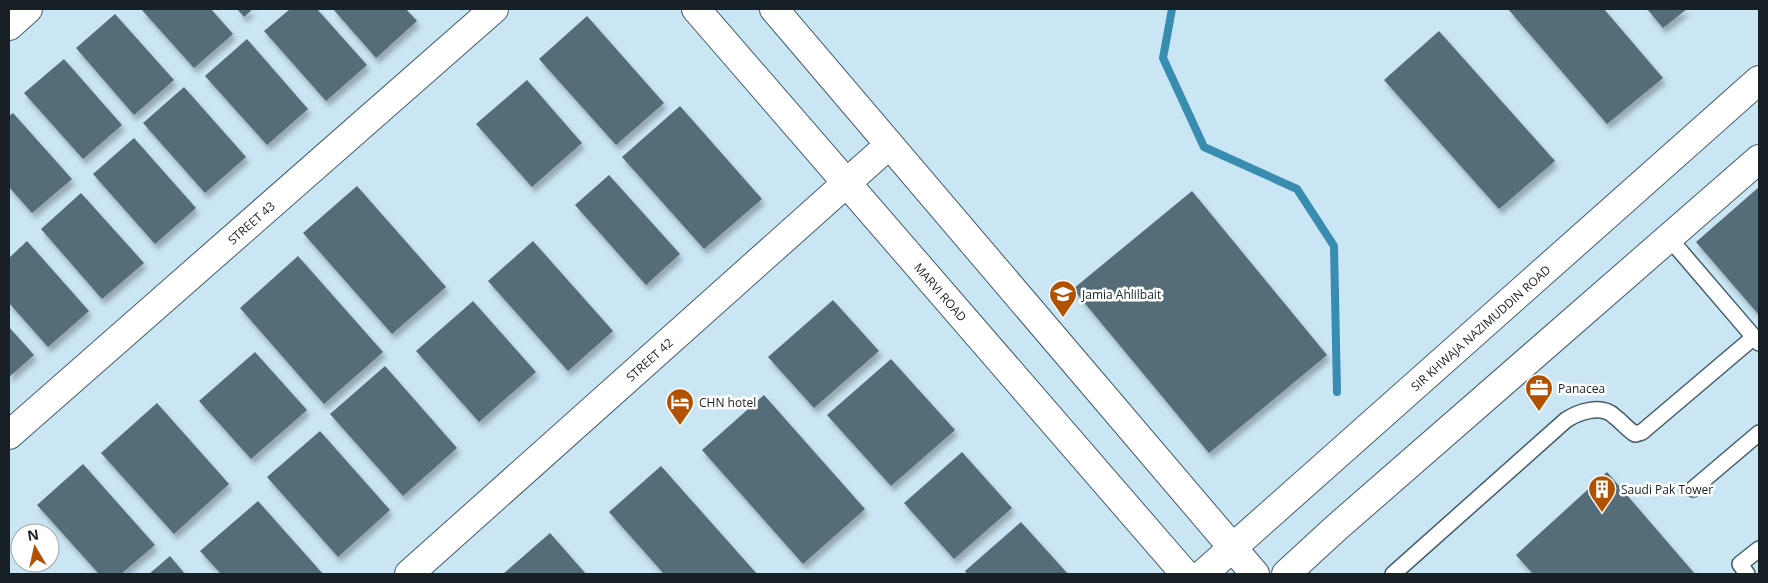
<svg xmlns="http://www.w3.org/2000/svg" width="1768" height="583" viewBox="0 0 1768 583" font-family="'Open Sans',sans-serif">
<style>
.lines{fill:none;stroke-linecap:round;stroke-linejoin:round}
.stream{stroke:#388cb0;stroke-width:8}
.building{fill:#546c79;filter:url(#shadow)}
.service-casing{stroke:#445c68;stroke-width:18}
.minor-casing{stroke:#445c68;stroke-width:30}
.tertiary-casing{stroke:#445c68;stroke-width:30}
.secondary-casing{stroke:#445c68;stroke-width:30}
.service{stroke:#fff;stroke-width:15}
.minor{stroke:#fff;stroke-width:28}
.tertiary{stroke:#fff;stroke-width:28}
.secondary{stroke:#fff;stroke-width:28}
.labels{text-anchor:middle;dominant-baseline:central;stroke-width:5;stroke-linejoin:round;paint-order:stroke}
.street-label{font-size:12px;fill:#162025;stroke:#fff}
.poi-label{font-size:12px;fill:#162025;stroke:#fff;text-anchor:start}
</style>
<defs>
<filter id="shadow"><feDropShadow dx="3" dy="5.5" stdDeviation="2.5" flood-color="#0004"/></filter>
</defs>
<rect width="100%" height="100%" fill="#cae5f3"/>
<g class="lines">
<path class="stream" d="M 1172,9 L 1163,58 L 1204,147 L 1297,189 L 1334,246 L 1337,392"/>
</g>
<g class="building">
<path d="M 141,9 L 211,9 L 233,34 L 194,68 Z"/>
<path d="M 237,9 L 253,9 L 244,17 Z"/>
<path d="M 290,9 L 317,9 L 367,65 L 326,101 L 264,31 Z"/>
<path d="M 333,9 L 406,9 L 417,21 L 376,58 Z"/>
<path d="M 1508,9 L 1604,9 L 1663,78 L 1607,124 Z"/>
<path d="M 1647,9 L 1687,9 L 1663,28 Z"/>
<path d="M 115,14 L 174,80 L 134,115 L 76,48 Z"/>
<path d="M 587,16 L 664,103 L 616,145 L 539,59 Z"/>
<path d="M 1439,31 L 1555,161 L 1499,209 L 1384,80 Z"/>
<path d="M 247,39 L 308,109 L 267,145 L 205,76 Z"/>
<path d="M 64,59 L 122,125 L 83,159 L 24,93 Z"/>
<path d="M 527,80 L 582,143 L 532,187 L 476,124 Z"/>
<path d="M 184,87 L 246,157 L 205,193 L 143,123 Z"/>
<path d="M 680,106 L 762,199 L 704,249 L 622,157 Z"/>
<path d="M 13,113 L 72,179 L 32,213 L 9,187 L 9,116 Z"/>
<path d="M 134,138 L 196,208 L 155,244 L 93,174 Z"/>
<path d="M 609,175 L 680,254 L 646,285 L 575,205 Z"/>
<path d="M 357,186 L 446,287 L 392,334 L 303,233 Z"/>
<path d="M 1759,187 L 1759,315 L 1696,242 Z"/>
<path d="M 1192,191 L 1327,355 L 1209,453 L 1073,289 Z"/>
<path d="M 81,193 L 144,263 L 102,299 L 41,229 Z"/>
<path d="M 27,241 L 89,311 L 48,347 L 9,303 L 9,258 Z"/>
<path d="M 533,241 L 613,331 L 568,371 L 488,281 Z"/>
<path d="M 298,256 L 383,352 L 324,404 L 240,308 Z"/>
<path d="M 833,300 L 879,351 L 814,408 L 768,357 Z"/>
<path d="M 473,301 L 536,372 L 479,422 L 416,351 Z"/>
<path d="M 9,327 L 34,355 L 9,377 Z"/>
<path d="M 255,352 L 307,410 L 251,459 L 199,401 Z"/>
<path d="M 891,359 L 955,430 L 891,486 L 827,415 Z"/>
<path d="M 385,366 L 457,448 L 403,496 L 330,414 Z"/>
<path d="M 764,395 L 865,509 L 803,564 L 702,450 Z"/>
<path d="M 157,403 L 229,484 L 174,534 L 101,453 Z"/>
<path d="M 320,431 L 390,510 L 338,557 L 267,477 Z"/>
<path d="M 962,452 L 1012,508 L 954,559 L 904,503 Z"/>
<path d="M 83,464 L 155,545 L 121,574 L 99,574 L 37,505 Z"/>
<path d="M 661,466 L 757,574 L 664,574 L 609,512 Z"/>
<path d="M 1607,472 L 1695,574 L 1533,574 L 1516,555 Z"/>
<path d="M 258,501 L 323,574 L 221,574 L 200,551 Z"/>
<path d="M 1021,522 L 1068,574 L 967,574 L 965,571 Z"/>
<path d="M 550,533 L 586,574 L 503,574 Z"/>
<path d="M 170,556 L 185,574 L 149,574 Z"/>
</g>
<g class="lines">
<g class="service-casing">
<g id="service">
<path d="M 1669,238 L 1759,343"/>
<path d="M 1693,489 L 1759,433"/>
<path d="M 1393,574 L 1566,420 C 1578,412 1601,404 1614,416 C 1622,422 1627,429 1635,434 L 1642,432 L 1754,337"/>
<path d="M 1747,574 L 1740,564 L 1759,549"/>
</g>
</g>
<g class="minor-casing">
<g id="minor">
<path d="M 9,26 L 28,9"/>
<path id="s1" d="M 9,435 L 494,9"/>
<path id="s2" d="M 409,574 L 889,145"/>
</g>
</g>
<g class="tertiary-casing">
<g id="tertiary">
<path id="s3" d="M 696,9 L 1185,574"/>
<path d="M 774,9 L 1255,574"/>
</g>
</g>
<g class="secondary-casing">
<g id="secondary">
<path id="s4" d="M 1203,574 L 1759,80"/>
<path d="M 1286,574 L 1336,528 L 1759,159"/>
</g>
</g>
<use href="#service" class="service"/>
<use href="#minor" class="minor"/>
<use href="#tertiary" class="tertiary"/>
<use href="#secondary" class="secondary"/>
</g>
<defs>
<g id="university-pin" transform="scale(1.4375)"><path d="M0 17L-7.5 6A9.5 9.5 0 1 1 7.5 6Z" fill="#b15202" stroke="#fff"/><path d="M0-5L7-2L0 1L-7-2ZM-4 1L0 2.5L4 1V4Q0 6-4 4Z" fill="#fff"/></g>
<g id="office-pin" transform="scale(1.4375)"><path d="M0 17L-7.5 6A9.5 9.5 0 1 1 7.5 6Z" fill="#b15202" stroke="#fff"/><path d="M-6-3h4V-5.5h4V-3h4V5H-6ZM-1-4.5V-3h2v-1.5ZM-6 0V1H6V0Z" fill="#fff"/></g>
<g id="hotel-pin" transform="scale(1.4375)"><path d="M0 17L-7.5 6A9.5 9.5 0 1 1 7.5 6Z" fill="#b15202" stroke="#fff"/><path d="M-6-4.5h1.5V1H6V5H4.5V3h-9V5H-6ZM-4 0a1.8 1.8 0 1 1 3.6 0ZM.5 0V-2.5h3Q6-2.5 6 0Z" fill="#fff"/></g>
<g id="building-pin" transform="scale(1.4375)"><path d="M0 17L-7.5 6A9.5 9.5 0 1 1 7.5 6Z" fill="#b15202" stroke="#fff"/><path d="M-4-6H4V6H1V3H-1V6H-4ZM-2.5-4.3h1.7v1.8h-1.7ZM.8-4.3h1.7v1.8H.8ZM-2.5-1h1.7V.8h-1.7ZM.8-1h1.7V.8H.8Z" fill="#fff"/></g>
</defs>
<g fill-rule="evenodd">
<use href="#university-pin" x="1063" y="294"/>
<use href="#office-pin" x="1539" y="388"/>
<use href="#hotel-pin" x="680" y="402"/>
<use href="#building-pin" x="1602" y="489"/>
</g>
<g class="labels">
<g class="street-label">
<text stroke="none"><textPath href="#s1" startOffset="322">STREET 43</textPath></text>
<text stroke="none"><textPath href="#s3" startOffset="374">MARVI ROAD</textPath></text>
<text stroke="none"><textPath href="#s4" startOffset="371">SIR KHWAJA NAZIMUDDIN ROAD</textPath></text>
<text stroke="none"><textPath href="#s2" startOffset="322">STREET 42</textPath></text>
</g>
<g class="poi-label">
<text x="1082" y="294">Jamia Ahlilbait</text>
<text x="1558" y="388">Panacea</text>
<text x="699" y="402">CHN hotel</text>
<text x="1621" y="489">Saudi Pak Tower</text>
</g>
</g>
<rect width="1768" height="583" fill="none" stroke="#162025" stroke-width="20"/>
<g transform="translate(35 548) rotate(351)"><circle r="24" fill="#ffffff" stroke="#a2a6a8"/>
<path d="M0-4L9 19L0 12L-9 19Z" fill="#b15202"/>
<text y="-8" font-size="14" font-weight="bold" text-anchor="middle" fill="#162025">N</text>
</g>
</svg>
